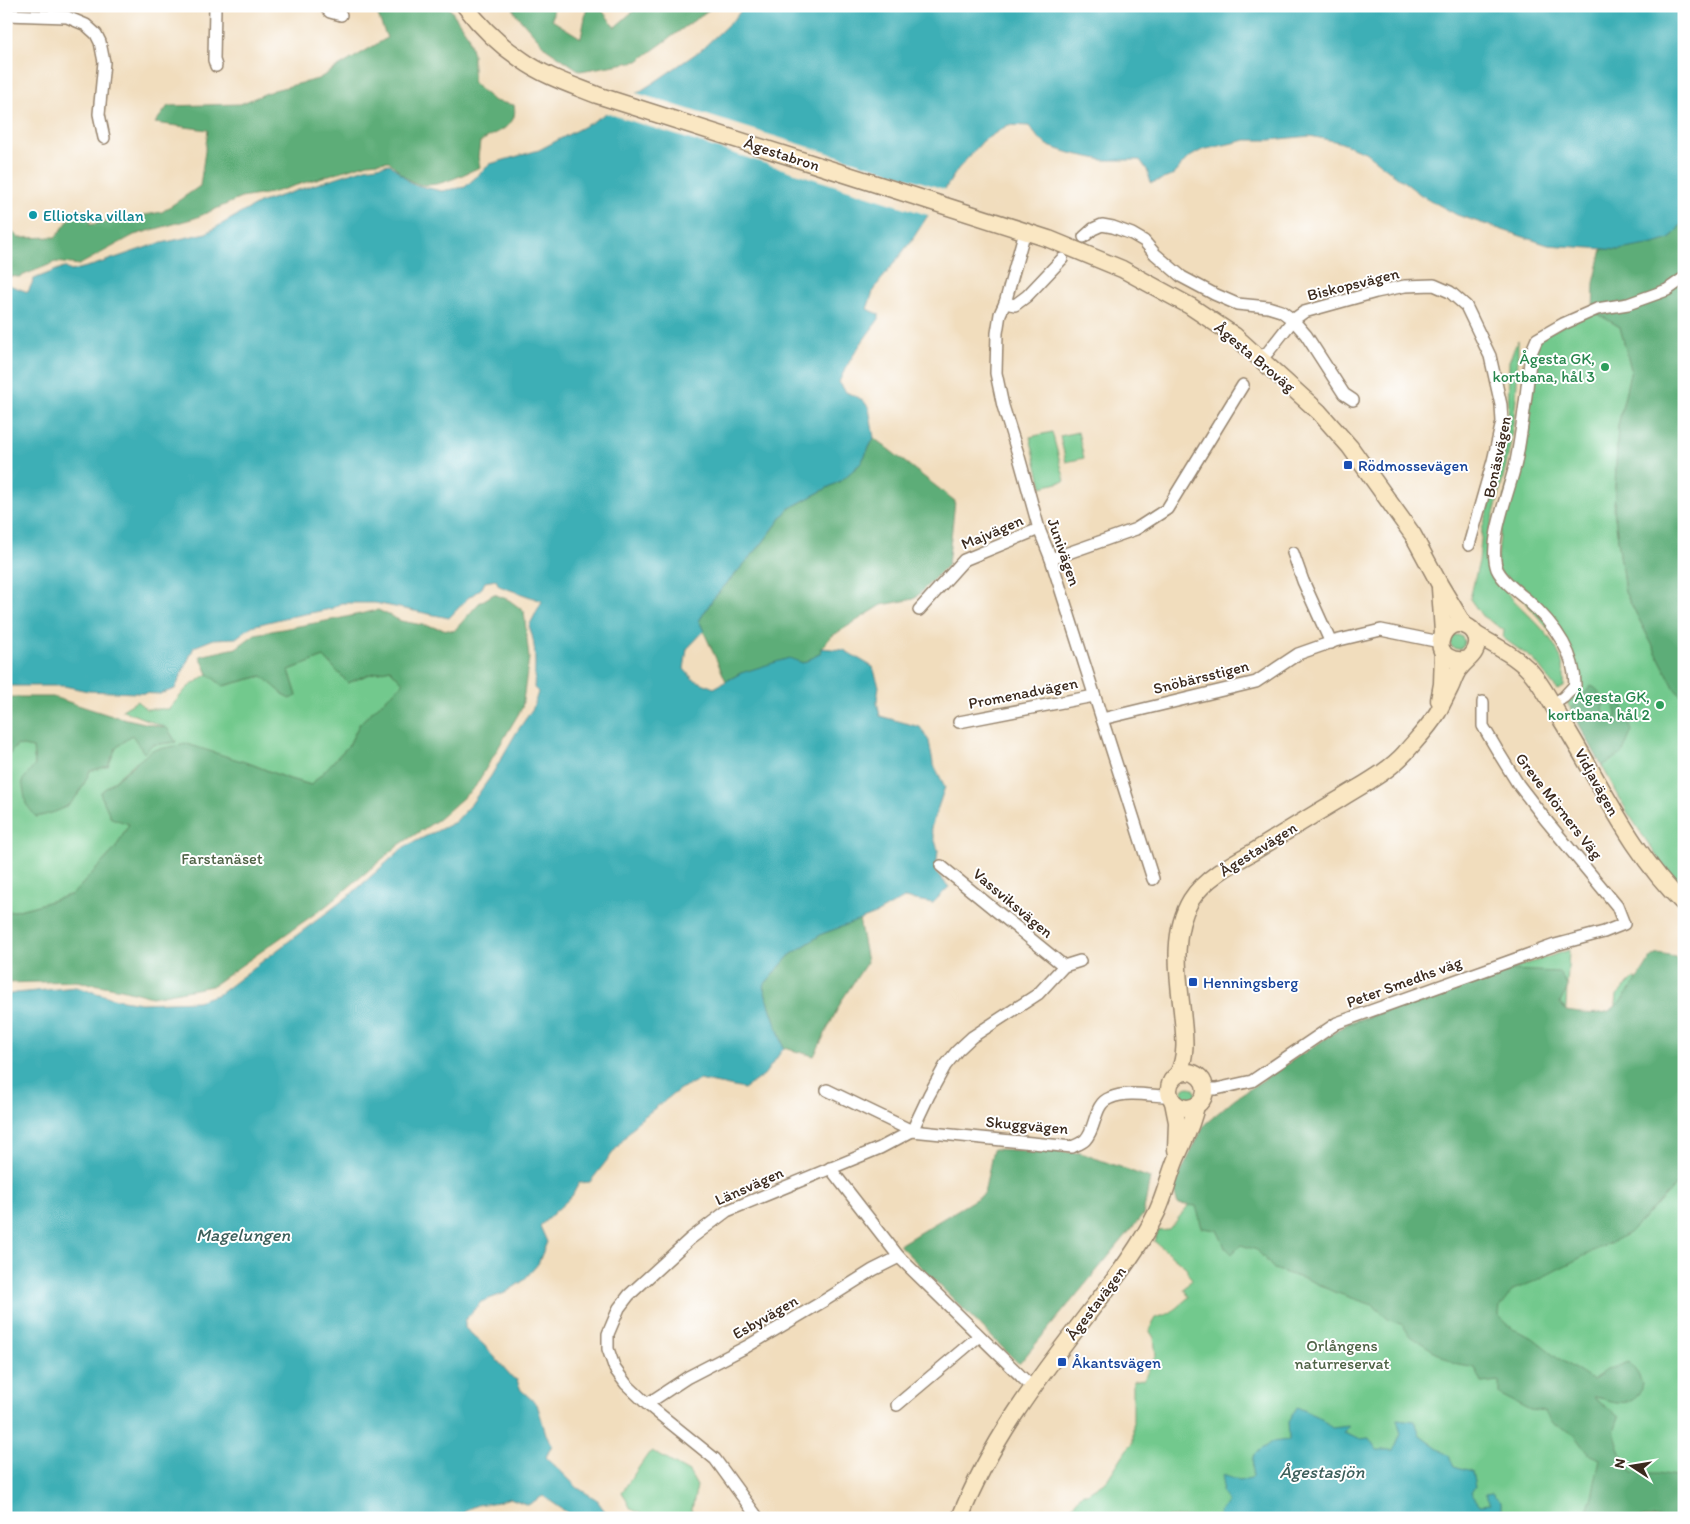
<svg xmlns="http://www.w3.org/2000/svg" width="1690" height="1524" viewBox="0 0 1690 1524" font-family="Itim,sans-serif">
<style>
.green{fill:#72c98d;stroke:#567a56}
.forest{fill:#5dad78;stroke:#4c6c4b}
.water{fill:#3eafb6;stroke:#3c6c6a}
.pier{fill:#f1ddbd}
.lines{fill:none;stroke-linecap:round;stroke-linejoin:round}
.street-casing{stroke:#96846e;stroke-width:14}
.secondary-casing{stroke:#96846e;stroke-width:19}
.street{stroke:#fff;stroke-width:11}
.secondary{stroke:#fae7c3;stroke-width:16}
.culture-dot{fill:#0f9aa8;stroke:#fff;stroke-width:2}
.leisure-dot{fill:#2e9e5b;stroke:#fff;stroke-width:2}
.transit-dot{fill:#1a4fb4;stroke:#fff;stroke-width:2}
.labels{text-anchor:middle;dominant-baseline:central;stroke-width:4;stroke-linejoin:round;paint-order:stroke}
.street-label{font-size:16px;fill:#3b2a1e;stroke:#fff}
.culture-label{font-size:16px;fill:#0d838f;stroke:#fff;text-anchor:start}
.leisure-label{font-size:16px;fill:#27864d;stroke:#fff;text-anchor:end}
.transit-label{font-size:16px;fill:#164399;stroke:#fff;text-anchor:start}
.park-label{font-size:16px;fill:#4e6245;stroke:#fff}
.water-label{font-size:18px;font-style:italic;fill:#3c5f5b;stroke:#fff}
</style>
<rect width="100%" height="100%" fill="#fff"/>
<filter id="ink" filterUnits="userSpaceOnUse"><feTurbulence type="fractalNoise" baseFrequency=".02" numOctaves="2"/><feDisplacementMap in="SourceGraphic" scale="10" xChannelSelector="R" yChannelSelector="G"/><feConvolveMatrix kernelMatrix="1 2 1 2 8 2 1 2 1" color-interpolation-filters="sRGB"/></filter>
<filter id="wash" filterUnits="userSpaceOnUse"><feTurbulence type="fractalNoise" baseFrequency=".0096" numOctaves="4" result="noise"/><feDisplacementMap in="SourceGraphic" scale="20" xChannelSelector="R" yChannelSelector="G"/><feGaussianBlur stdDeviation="1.12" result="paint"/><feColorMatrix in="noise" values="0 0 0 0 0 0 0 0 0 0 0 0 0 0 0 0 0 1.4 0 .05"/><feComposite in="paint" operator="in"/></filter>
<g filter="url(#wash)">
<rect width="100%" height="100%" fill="#f1ddbd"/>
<g class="green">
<path d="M 1593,311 L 1620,327 L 1631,369 L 1618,426 L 1614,509 L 1625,592 L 1675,689 L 1684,699 L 1684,892 L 1677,887 L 1628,813 L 1564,697 L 1575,685 L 1569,653 L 1497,569 L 1502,511 L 1537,339 Z"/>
<path d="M 1518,340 C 1518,370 1517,400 1512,431 C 1510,451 1505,471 1500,491 C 1494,518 1481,545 1490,573 C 1493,580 1502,587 1507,593 C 1533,622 1568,643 1564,687 L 1557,690 L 1534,660 L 1503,638 L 1504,630 L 1482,616 L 1470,599 L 1479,561 L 1482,529 L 1504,457 L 1508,426 L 1509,361 Z"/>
<path d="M 1052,432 L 1065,481 L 1042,487 L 1030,437 Z"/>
<path d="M 1078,432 L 1084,458 L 1066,462 L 1060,436 Z"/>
<circle cx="1457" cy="642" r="7"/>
<path d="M 324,657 L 348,683 L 367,675 L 390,669 L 403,683 L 360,723 L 349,745 L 311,785 L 286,778 L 251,764 L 229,758 L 136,762 L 100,793 L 129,824 L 115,849 L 73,894 L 38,905 L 11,912 L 6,907 L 6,758 L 17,745 L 33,747 L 35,765 L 36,816 C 70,810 76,802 90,771 L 108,766 L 116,748 L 132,734 L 152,745 L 176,742 L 167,728 L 122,710 L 137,701 L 146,709 L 169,709 L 187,688 L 208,674 L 223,686 L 262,676 L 297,696 L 289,670 Z"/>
<path d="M 1569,950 L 1565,1025 L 1615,1013 L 1617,995 L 1634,978 L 1684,1003 L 1629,1233 L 1684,1177 L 1684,1518 L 1062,1517 L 1083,1493 L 1087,1493 L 1107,1480 L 1127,1449 L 1133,1443 L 1133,1381 L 1142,1379 L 1144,1380 L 1151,1364 L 1156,1356 L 1154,1338 L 1149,1330 L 1156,1318 L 1170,1313 L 1189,1297 L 1184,1289 L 1192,1279 L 1188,1274 L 1188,1269 L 1154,1241 L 1158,1231 L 1169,1230 L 1214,1173 L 1249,1099 L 1347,1023 Z"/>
<circle cx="1189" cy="1094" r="7"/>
<path d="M 652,1451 L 689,1472 L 697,1486 L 690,1518 L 649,1518 L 631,1509 L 622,1492 L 648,1454 Z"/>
</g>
<g class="forest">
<path d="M 374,6 L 448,6 L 468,35 L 473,55 L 473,83 L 494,101 L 514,105 C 519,128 496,131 480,142 L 478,157 L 480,167 C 461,175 429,194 409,180 C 402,175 395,167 389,161 L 368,163 L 271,193 L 241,198 L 195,218 L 134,235 L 79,265 L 56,262 L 19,277 L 6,276 L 6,224 L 18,238 L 56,237 L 78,208 L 91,215 L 89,225 L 162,212 L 200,186 L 208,130 L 155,123 L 168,106 L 240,104 L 274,90 L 318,79 L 387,38 Z"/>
<path d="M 513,6 L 554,6 L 552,20 L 581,38 L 587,7 L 601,9 L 615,27 L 639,6 L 714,6 L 638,61 L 580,71 L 546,48 L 515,13 Z"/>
<path d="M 1684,221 L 1684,699 L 1675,689 L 1625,592 L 1614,509 L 1618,426 L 1631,369 L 1620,327 L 1593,311 L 1594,283 L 1602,249 L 1619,250 L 1670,239 Z"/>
<path d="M 874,438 L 955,501 L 948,565 L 914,599 L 882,605 L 832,636 L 821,648 L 821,653 L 803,663 L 741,673 L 726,681 L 699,621 L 713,599 L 761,545 L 788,509 L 842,480 L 861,463 Z"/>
<path d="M 494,594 L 509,600 L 524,611 L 529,658 L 522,708 L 475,787 L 439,819 L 399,845 L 326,906 L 212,986 L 152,997 L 121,989 L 76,981 L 6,983 L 6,907 L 11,912 L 38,905 L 73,894 L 115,849 L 129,824 L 111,818 L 100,793 L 152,750 L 187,744 L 251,764 L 286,778 L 311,785 L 349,745 L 360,723 L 403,683 L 390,669 L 367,675 L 348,683 L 324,657 L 289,670 L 297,696 L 289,699 L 262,676 L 223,686 L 208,674 L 200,656 L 236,648 L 255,634 L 337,619 L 378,610 L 401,621 L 454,631 L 479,603 Z"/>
<path d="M 1591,686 C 1604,691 1603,704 1604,716 L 1609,720 L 1617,720 L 1613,701 L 1614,696 L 1620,699 L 1632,731 L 1622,754 L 1602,766 L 1571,709 Z"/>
<path d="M 6,697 L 53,697 L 109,715 L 167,728 L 176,742 L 152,745 L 144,753 L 132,735 L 116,748 L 108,766 L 90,771 C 76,802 70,810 36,817 L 26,804 L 22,781 L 35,765 L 33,748 L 17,745 L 6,758 Z"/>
<path d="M 859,919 L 867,962 L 842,1000 L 814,1056 L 784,1048 L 763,986 L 789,956 L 822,934 Z"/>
<path d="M 1658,954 L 1675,957 L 1684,962 L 1684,1177 L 1629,1233 L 1533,1282 L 1513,1290 L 1500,1307 L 1499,1316 L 1513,1329 L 1533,1338 L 1561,1360 L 1592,1380 L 1607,1370 L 1629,1362 L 1638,1374 L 1642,1383 C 1641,1387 1640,1392 1638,1395 C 1627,1410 1607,1398 1593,1397 L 1619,1417 L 1614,1431 L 1623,1459 L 1633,1473 L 1657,1473 L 1684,1477 L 1684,1518 L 1587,1518 L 1585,1516 L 1592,1496 L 1600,1459 L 1589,1454 L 1574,1434 L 1554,1424 L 1544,1412 L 1530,1410 L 1499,1394 L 1499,1381 L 1482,1383 L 1475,1368 L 1454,1364 L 1409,1335 L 1403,1325 L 1389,1320 L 1373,1305 L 1334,1292 L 1311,1281 L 1274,1269 L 1257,1250 L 1241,1245 L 1232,1254 L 1225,1247 L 1217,1230 L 1202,1228 L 1196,1206 L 1178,1204 L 1173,1189 L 1204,1125 L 1234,1099 L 1346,1025 L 1511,970 L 1559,972 L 1568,987 L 1560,1003 L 1566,1011 C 1579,1013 1593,1015 1606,1012 C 1621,1008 1643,971 1651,958 Z"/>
<path d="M 993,1149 L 1081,1153 L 1150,1178 L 1143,1215 L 1019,1364 L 899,1245 L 984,1194 Z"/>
</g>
<g class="water">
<path d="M 744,6 L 1684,6 L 1684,221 L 1670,239 L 1654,244 L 1619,250 L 1548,245 L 1457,215 L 1421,195 L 1365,152 L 1339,142 L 1310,136 L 1270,140 L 1246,140 L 1202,150 L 1188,158 L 1172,176 L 1151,183 L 1147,170 L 1140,160 L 1103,160 L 1070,153 L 1051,147 L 1039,139 L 1029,126 L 1008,125 L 983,141 L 958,169 L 912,240 L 874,289 L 867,309 L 879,314 L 879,319 C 864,339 849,359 839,382 L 846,392 L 863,400 L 869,408 L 874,438 L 861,463 L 842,480 L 788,509 L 761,545 L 713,599 L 699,621 L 704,631 L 687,649 L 684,669 L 693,679 L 714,688 L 741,673 L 789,658 L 803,663 L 821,653 L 821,648 L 844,650 L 873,667 L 879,686 L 877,701 L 880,716 L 920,727 L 929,741 L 933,763 L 945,787 L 931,828 L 938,850 L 936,872 L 949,887 L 933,903 L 904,898 L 876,914 L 822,934 L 789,956 L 763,986 L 784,1048 L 764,1075 L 744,1089 L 699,1080 L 680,1089 L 637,1122 L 590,1182 L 579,1183 L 572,1196 L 540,1226 L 547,1242 L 538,1264 L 523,1281 L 505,1293 L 481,1302 L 465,1320 L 465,1328 L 484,1345 L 513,1378 L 517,1380 L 521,1390 L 537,1404 L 546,1434 L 552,1445 L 546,1457 L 578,1488 L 596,1499 L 607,1514 L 612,1518 L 575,1518 L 543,1496 L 528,1505 L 510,1498 L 498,1502 L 477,1505 L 468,1509 L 458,1518 L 6,1518 L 6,995 L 16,993 L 76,987 L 117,999 L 141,1003 L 197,1001 L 219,994 L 350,895 L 404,847 L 455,822 L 469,807 L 491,776 L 516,733 L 533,708 L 538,692 L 534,688 C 535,668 537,646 529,626 L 542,601 L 499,586 L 496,580 L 485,582 L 482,588 L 468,598 L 449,618 L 375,603 L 341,603 L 331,609 L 284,618 L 252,626 L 236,638 L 214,639 L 194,647 L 175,689 L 160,694 L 88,691 L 64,686 L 6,686 L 6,284 L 28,292 L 34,279 L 64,267 L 71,271 L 94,265 L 153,245 L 206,233 L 259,203 L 365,168 L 390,164 L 412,184 L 441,191 L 465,187 L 490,164 L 539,150 L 592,122 L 656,81 L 701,50 L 736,17 Z"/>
<path d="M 1297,1407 L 1319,1417 L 1332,1428 L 1349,1426 L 1344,1433 L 1359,1439 L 1369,1438 L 1377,1450 L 1394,1450 L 1401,1434 L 1397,1419 L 1415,1421 L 1420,1435 L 1449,1456 L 1454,1466 L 1472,1471 L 1475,1486 L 1471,1493 L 1480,1505 L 1490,1504 L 1485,1494 L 1492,1493 L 1501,1502 L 1501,1512 L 1489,1516 L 1490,1518 L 1220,1518 L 1219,1513 L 1228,1503 L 1222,1492 L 1223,1475 L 1240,1481 L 1252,1477 L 1253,1456 L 1271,1442 L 1289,1440 L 1288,1422 Z"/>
</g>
<path class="pier" d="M 633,92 L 947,190 L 931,216 L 603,112 Z"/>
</g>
<g filter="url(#ink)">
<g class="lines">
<g class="street-casing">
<g id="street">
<path d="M 215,6 L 214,60 L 216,66"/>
<path d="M 324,6 L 330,12 L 341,15"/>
<path d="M 6,15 L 67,17 L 86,25 L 96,34 L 100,42 L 104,62 L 99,114 L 104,138"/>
<path d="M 1025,231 L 1005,303 L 1000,314 L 997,333 L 996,373 L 1003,406 L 1019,457 L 1039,529 L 1051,559 L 1153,879"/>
<path d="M 1084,237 L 1093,229 L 1102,225 L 1113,227 L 1132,234 L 1144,241 L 1155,254 L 1182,277 L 1214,294 L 1237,304 L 1268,307 L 1281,311 L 1293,320 L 1306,335 L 1344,394 L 1353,400"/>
<path d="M 1005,303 L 1015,305 L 1027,296 L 1062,259"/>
<path d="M 1260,358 L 1268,352 L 1293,320 L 1304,312 L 1376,292 L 1405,286 L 1434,285 L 1450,292 L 1466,306 L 1490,356 L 1501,405 L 1502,422 L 1493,461 L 1469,545"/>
<path d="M 1293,553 L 1303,581 L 1331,643"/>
<path d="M 1051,559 L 1136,529 L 1167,509 L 1243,385"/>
<path d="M 919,610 L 964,560 L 1039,529"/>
<path d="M 1552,705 L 1564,697 L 1575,685 C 1575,650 1551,621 1526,599 C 1516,591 1502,580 1497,569 C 1487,542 1510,490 1516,462 C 1523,426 1527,389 1531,353 L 1537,339 L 1563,324 L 1597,309 L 1628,304 L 1667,290 L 1684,278"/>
<path d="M 1102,719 L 1256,682 L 1298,654 L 1335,641 L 1381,630 L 1440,642"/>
<path d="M 959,722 L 1094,696"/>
<path d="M 941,866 L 1064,966"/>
<path d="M 1205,1089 L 1216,1089 L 1252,1081 L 1337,1023 L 1555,945 L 1604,932 L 1624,924 L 1617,906 L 1545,819 L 1518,784 L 1500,755 L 1483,726 L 1483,702"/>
<path d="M 827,1090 L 912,1131 L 1072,1147 C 1076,1145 1082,1143 1085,1140 C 1097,1128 1093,1104 1110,1098 C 1126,1091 1147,1095 1164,1096 L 1169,1091"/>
<path d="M 830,1168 L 899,1257 L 1032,1387"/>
<path d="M 647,1404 L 688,1377 L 746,1347 L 822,1302 L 873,1270 L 899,1257"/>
<path d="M 897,1405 L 979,1336"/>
<path d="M 758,1518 L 715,1459 L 647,1404 L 626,1384 L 615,1369 L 608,1349 L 608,1334 L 619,1308 L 629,1295 L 690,1239 L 727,1211 L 880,1148 L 912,1131 L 929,1095 L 945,1066 L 957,1051 L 972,1037 L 1038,994 L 1064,966 L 1080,961"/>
</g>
</g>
<g class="secondary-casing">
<g id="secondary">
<path d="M 465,6 C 480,26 501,46 522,60 C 544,76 572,85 597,95 L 1049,239 L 1122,269 L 1190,306 L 1235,336 L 1319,412 L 1350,447 L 1413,535 L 1440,585 L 1464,625"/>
<path d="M 1440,588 L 1443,633"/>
<path d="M 1475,634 C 1494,645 1514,655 1529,670 C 1541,682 1553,706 1562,721 C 1601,783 1630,852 1684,904"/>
<path d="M 1439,700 L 1442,684 L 1443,652"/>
<circle cx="1187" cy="1090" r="18"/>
<path d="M 1178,1074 C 1188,1054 1184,1033 1182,1011 C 1178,975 1171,933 1191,900 C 1204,879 1231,864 1253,852 C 1282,834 1311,816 1340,799 C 1362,785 1388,772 1405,753 C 1416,740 1429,727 1438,712 C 1442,704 1446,696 1450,688 C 1453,682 1455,673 1460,668 C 1466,660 1476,655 1477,644 C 1478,636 1473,629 1466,626 C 1455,620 1444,628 1441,640 C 1437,656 1455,663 1468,659"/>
<path d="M 1173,1102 L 1177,1122 L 1176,1150"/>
<path d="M 960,1518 C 989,1444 1036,1381 1084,1319 C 1110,1285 1138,1251 1157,1212 C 1165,1195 1169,1176 1176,1159 C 1184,1140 1192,1126 1196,1106"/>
</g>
</g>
<use href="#street" class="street"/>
<use href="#secondary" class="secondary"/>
</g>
</g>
<circle class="culture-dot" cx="33" cy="215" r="5"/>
<g class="leisure-dot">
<circle cx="1605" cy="367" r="5"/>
<circle cx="1660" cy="705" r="5"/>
</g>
<g class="transit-dot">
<rect x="1343" y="460" width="10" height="10" rx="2.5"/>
<rect x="1188" y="977" width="10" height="10" rx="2.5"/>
<rect x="1057" y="1357" width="10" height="10" rx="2.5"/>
</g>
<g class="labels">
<g class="street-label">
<text transform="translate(782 154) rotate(18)">Ågestabron</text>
<text transform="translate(1353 284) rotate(-14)">Biskopsvägen</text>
<text transform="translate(1255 357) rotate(40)">Ågesta Broväg</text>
<text transform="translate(1497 457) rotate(-78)">Bonäsvägen</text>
<text transform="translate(992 532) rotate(-23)">Majvägen</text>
<text transform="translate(1064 552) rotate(71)">Junivägen</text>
<text transform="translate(1201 677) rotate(-14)">Snöbärsstigen</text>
<text transform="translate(1023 693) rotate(-11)">Promenadvägen</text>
<text transform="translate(1597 782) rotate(61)">Vidjavägen</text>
<text transform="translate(1559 806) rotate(52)">Greve Mörners Väg</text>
<text transform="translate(1258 849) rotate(-32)">Ågestavägen</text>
<text transform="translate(1013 903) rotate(40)">Vassviksvägen</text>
<text transform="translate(1404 982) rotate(-20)">Peter Smedhs väg</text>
<text transform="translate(1027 1125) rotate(5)">Skuggvägen</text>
<text transform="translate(749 1186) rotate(-24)">Länsvägen</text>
<text transform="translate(1096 1303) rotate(-53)">Ågestavägen</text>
<text transform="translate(765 1317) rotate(-30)">Esbyvägen</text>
</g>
<g class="culture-label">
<text x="43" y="215">Elliotska villan</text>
</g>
<g class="leisure-label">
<text x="1595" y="358">Ågesta GK,<tspan x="1595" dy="18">kortbana, hål 3</tspan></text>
<text x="1650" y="696">Ågesta GK,<tspan x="1650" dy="18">kortbana, hål 2</tspan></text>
</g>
<g class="transit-label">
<text x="1358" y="465">Rödmossevägen</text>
<text x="1203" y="982">Henningsberg</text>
<text x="1072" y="1362">Åkantsvägen</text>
</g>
<g class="park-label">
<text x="222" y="858">Farstanäset</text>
<text x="1342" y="1345">Orlångens<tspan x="1342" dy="18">naturreservat</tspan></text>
</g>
<g class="water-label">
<text x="243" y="1235">Magelungen</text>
<text x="1322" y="1472">Ågestasjön</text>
</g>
</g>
<rect width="1690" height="1524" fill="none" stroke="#fff" stroke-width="25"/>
<g transform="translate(1632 1466) rotate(282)" stroke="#ffffff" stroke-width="4" paint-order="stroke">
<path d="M0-4L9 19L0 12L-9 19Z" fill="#3b2a1e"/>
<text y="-8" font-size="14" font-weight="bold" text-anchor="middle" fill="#3b2a1e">N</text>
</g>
</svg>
